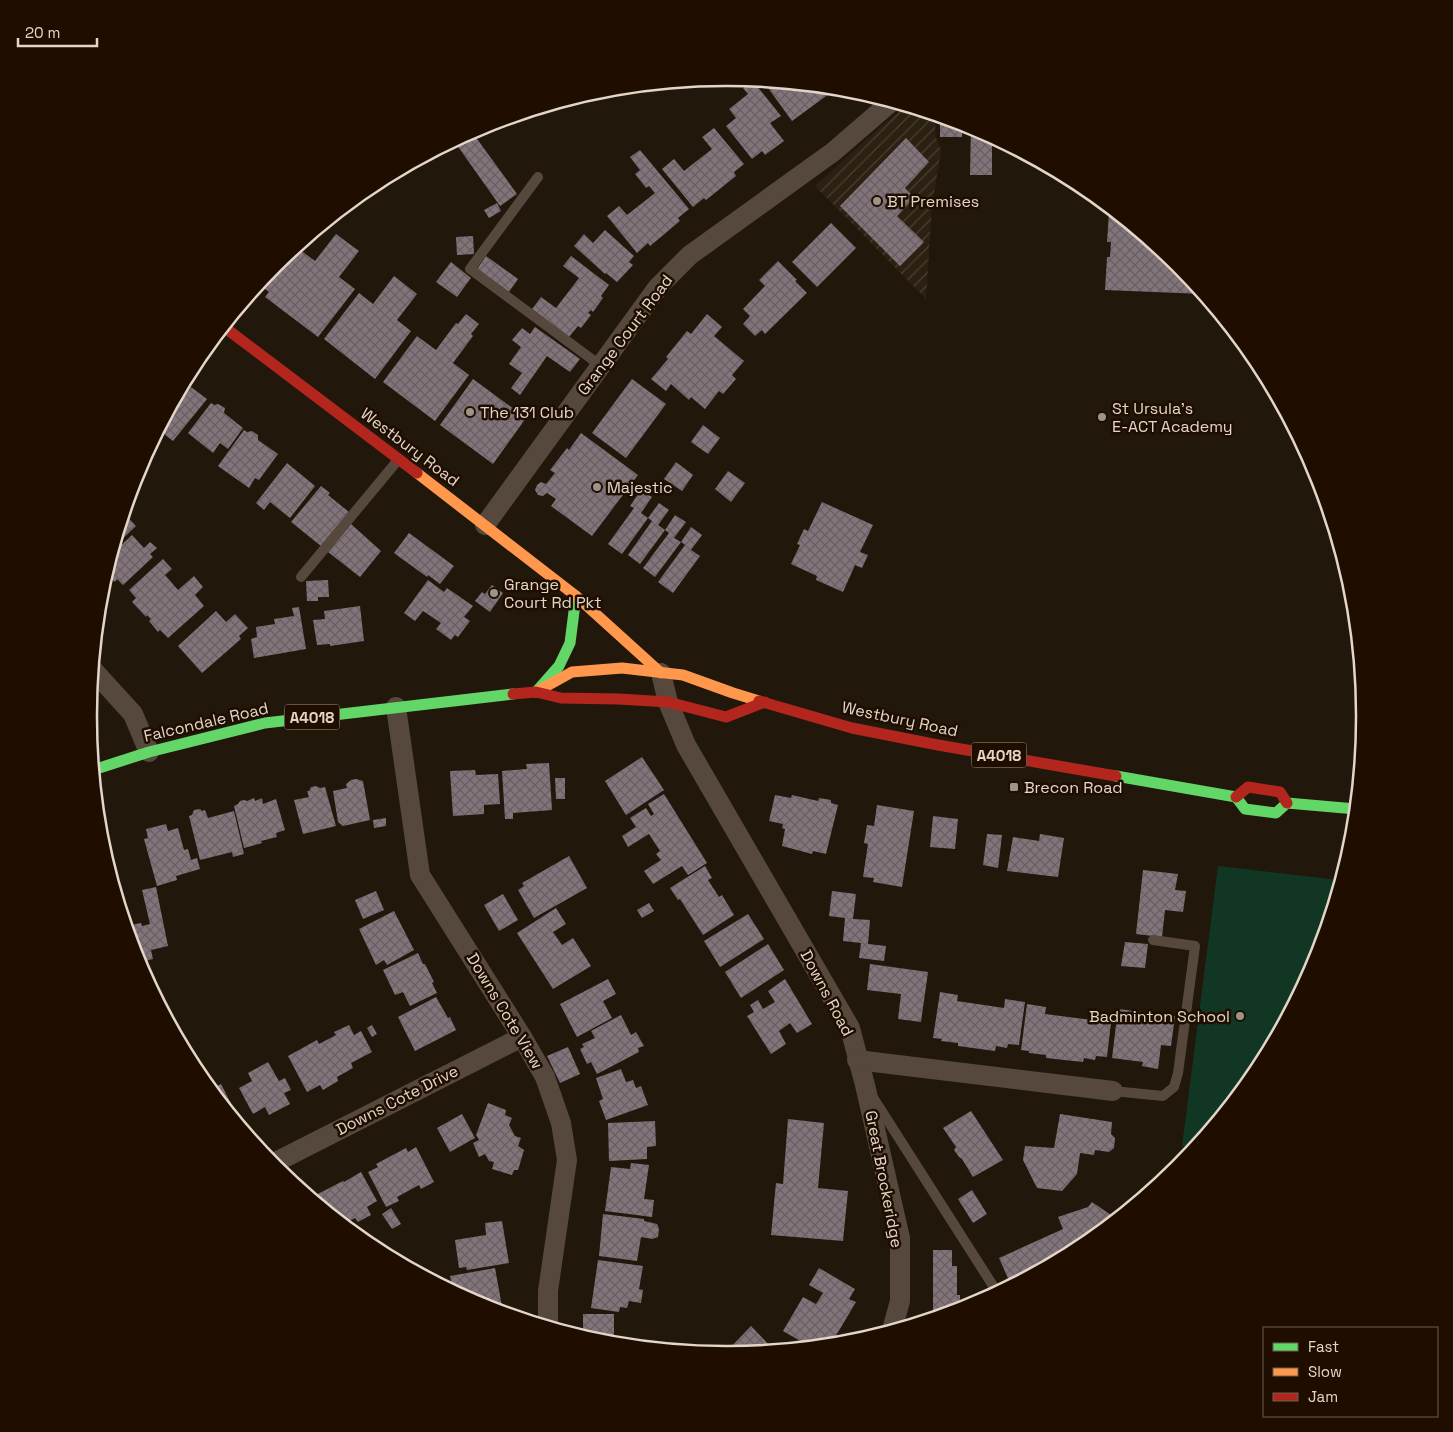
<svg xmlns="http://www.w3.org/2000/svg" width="1453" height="1432" viewBox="0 0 1453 1432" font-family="'Space Grotesk',sans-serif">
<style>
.industrial{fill:url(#industrial-furrows)}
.green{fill:#113724}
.building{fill:url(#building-cross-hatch)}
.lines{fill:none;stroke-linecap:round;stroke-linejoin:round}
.lane{stroke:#56483d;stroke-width:10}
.street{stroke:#56483d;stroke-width:20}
.fast{stroke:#63d668;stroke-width:11}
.slow{stroke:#ff974d;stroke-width:11}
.jam{stroke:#b3261e;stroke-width:11}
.poi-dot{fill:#9e9387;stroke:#1f0e00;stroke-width:2}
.labels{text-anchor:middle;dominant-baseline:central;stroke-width:5;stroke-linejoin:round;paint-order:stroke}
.shield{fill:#1f0e00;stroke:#a89a8d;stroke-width:1}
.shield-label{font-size:15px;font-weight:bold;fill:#e2d6ca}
.poi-label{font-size:16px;fill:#e2d6ca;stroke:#1f0e00;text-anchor:start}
.street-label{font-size:16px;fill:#e2d6ca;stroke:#1f0e00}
.rim{fill:none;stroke:#e2d6ca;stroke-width:2.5}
</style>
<defs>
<pattern id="industrial-furrows" width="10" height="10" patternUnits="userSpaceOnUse" patternTransform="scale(1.25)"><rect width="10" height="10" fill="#2b2011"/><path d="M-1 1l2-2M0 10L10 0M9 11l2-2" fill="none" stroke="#494032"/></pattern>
<pattern id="building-cross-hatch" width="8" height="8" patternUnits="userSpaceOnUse" patternTransform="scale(1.25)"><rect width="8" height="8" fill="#81747a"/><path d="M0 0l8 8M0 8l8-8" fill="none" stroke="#695f62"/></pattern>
</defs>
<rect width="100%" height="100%" fill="#21170b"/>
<path class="industrial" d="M 906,106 L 936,115 L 935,135 L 941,151 L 932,206 L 926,299 L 815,186 L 879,128 Z"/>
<path class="green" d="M 1218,866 L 1339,880 L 1337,891 L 1316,961 L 1257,1071 L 1194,1147 L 1182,1146 Z"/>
<g class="building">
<path d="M 753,81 L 781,116 L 770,123 L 784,141 L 765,155 L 762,151 L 752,159 L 726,126 L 736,118 L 729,109 L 748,94 L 743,88 Z"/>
<path d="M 763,81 L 837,88 L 792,121 Z"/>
<path d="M 940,117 L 963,124 L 962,137 L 940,137 Z"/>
<path d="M 971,126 L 992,137 L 992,175 L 970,175 Z"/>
<path d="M 714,128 L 744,164 L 734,172 L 736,176 L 706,200 L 704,198 L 693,207 L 662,169 L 674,159 L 684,171 L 712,149 L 702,137 Z"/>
<path d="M 472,132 L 517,194 L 500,206 L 454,141 Z"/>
<path d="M 906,138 L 929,162 L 905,188 L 914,197 L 897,216 L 924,242 L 900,266 L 840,206 Z"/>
<path d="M 640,150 L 689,209 L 678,218 L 680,221 L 650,246 L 648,243 L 637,253 L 607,216 L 619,206 L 627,215 L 655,193 L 649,186 L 646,188 L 635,174 L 640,170 L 630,157 Z"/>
<path d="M 497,203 L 501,211 L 489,218 L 484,210 Z"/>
<path d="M 1109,212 L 1114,212 L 1178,265 L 1203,294 L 1105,290 L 1107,257 L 1110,257 L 1111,242 L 1107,242 Z"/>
<path d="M 831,223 L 856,248 L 817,287 L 792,262 Z"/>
<path d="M 605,230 L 634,256 L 629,262 L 633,265 L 617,282 L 606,273 L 605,274 L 574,246 L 584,234 L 593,243 Z"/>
<path d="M 336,234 L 359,251 L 339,277 L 355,289 L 318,337 L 265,297 L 269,292 L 259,284 L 275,264 L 296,247 L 315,261 Z"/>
<path d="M 473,236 L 474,254 L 457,255 L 456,237 Z"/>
<path d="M 486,256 L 518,279 L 509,292 L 477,269 Z"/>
<path d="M 571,256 L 609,285 L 601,296 L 603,298 L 593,312 L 591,310 L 588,313 L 591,315 L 581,328 L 578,326 L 569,337 L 532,309 L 541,297 L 556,308 L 579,278 L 563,266 Z"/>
<path d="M 778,261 L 797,280 L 795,281 L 807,293 L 765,334 L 762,330 L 755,336 L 743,324 L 750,316 L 743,309 L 765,286 L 759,280 Z"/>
<path d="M 451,262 L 471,278 L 457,297 L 436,282 Z"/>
<path d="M 394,276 L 417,294 L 397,320 L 411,331 L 375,379 L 324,339 L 359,293 L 373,304 Z"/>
<path d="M 466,314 L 479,324 L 471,334 L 473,336 L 453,363 L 469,375 L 435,421 L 383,382 L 417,336 L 436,350 L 456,323 L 458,324 Z"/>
<path d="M 707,314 L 722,327 L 714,336 L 744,361 L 732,375 L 736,379 L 723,394 L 719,391 L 705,409 L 691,397 L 689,400 L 671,384 L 666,391 L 651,379 L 668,359 L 666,357 L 687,331 L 691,334 Z"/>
<path d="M 535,327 L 580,359 L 570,372 L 547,356 L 520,395 L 511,388 L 522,373 L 509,364 L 521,347 L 512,340 L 522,328 L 530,334 Z"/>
<path d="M 473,379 L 526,418 L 493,464 L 440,425 Z"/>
<path d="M 632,379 L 666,404 L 626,458 L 592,433 Z"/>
<path d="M 191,387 L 207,399 L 173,441 L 159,430 L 181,388 L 187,392 Z"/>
<path d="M 211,403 L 214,405 L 218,404 L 225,408 L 224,413 L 243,428 L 228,449 L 220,443 L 213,453 L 188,433 Z"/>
<path d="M 703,425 L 720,438 L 708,454 L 691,442 Z"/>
<path d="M 244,430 L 247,432 L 252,431 L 258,435 L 258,440 L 278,454 L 259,480 L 255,478 L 249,488 L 218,466 Z"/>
<path d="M 581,433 L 638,475 L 592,536 L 551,506 L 556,499 L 547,493 L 543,496 L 538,495 L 535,490 L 537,485 L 541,482 L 546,484 L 555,473 L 550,470 L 567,448 L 569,450 Z"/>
<path d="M 676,462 L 693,475 L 682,491 L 664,479 Z"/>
<path d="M 287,463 L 315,486 L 290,518 L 270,502 L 264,510 L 256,503 Z"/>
<path d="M 728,471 L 745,483 L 731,502 L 715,489 Z"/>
<path d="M 321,486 L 330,493 L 328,495 L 349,512 L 321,546 L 291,522 Z"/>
<path d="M 641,490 L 652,497 L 641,513 L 648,518 L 622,554 L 608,544 L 634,508 L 630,506 Z"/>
<path d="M 822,502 L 873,525 L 860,552 L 868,555 L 862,568 L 855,565 L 843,592 L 816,580 L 817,576 L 791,564 L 800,545 L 797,544 L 804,529 L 808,531 Z"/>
<path d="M 659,503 L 669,510 L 658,525 L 665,530 L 640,564 L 628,555 L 652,521 L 648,518 Z"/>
<path d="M 124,513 L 136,526 L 114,547 L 121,525 Z"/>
<path d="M 675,515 L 686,522 L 674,538 L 681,542 L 655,577 L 643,568 L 669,533 L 665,530 Z"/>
<path d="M 351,524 L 381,551 L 360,577 L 328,552 Z"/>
<path d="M 691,527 L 702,535 L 691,550 L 700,556 L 673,593 L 658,582 L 685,545 L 681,542 Z"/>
<path d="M 409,533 L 454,566 L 440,584 L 428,575 L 427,577 L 394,553 Z"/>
<path d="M 132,535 L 144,548 L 150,542 L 157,548 L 150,554 L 153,557 L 123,585 L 117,579 L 115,582 L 106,573 L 111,555 Z"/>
<path d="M 163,559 L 172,569 L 165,575 L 178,590 L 194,576 L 203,587 L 195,595 L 204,606 L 168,638 L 160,630 L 158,632 L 149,621 L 151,619 L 147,615 L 146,617 L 132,602 L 136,598 L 129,590 Z"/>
<path d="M 328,580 L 329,597 L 318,597 L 318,601 L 307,601 L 306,581 Z"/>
<path d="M 428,580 L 444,592 L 447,588 L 473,606 L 464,617 L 470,621 L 458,637 L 455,635 L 451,640 L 436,629 L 441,623 L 423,611 L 415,621 L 404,613 Z"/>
<path d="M 492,585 L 503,593 L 490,612 L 475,601 L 482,592 L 485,594 Z"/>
<path d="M 360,606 L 364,641 L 330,646 L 330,644 L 317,645 L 313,620 L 325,619 L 324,611 Z"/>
<path d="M 299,607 L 306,649 L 254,658 L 251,639 L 257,637 L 256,627 L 275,624 L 274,619 L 294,616 L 292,608 Z"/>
<path d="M 216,611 L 226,622 L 235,614 L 248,628 L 239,636 L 241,639 L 202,673 L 178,646 Z"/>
<path d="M 642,757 L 664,790 L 626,815 L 605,781 Z"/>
<path d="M 549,763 L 552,810 L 513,813 L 513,819 L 505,819 L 502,771 L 527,769 L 526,764 Z"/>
<path d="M 475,770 L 476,775 L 498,774 L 500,804 L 484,805 L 484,814 L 453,816 L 450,771 Z"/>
<path d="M 555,778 L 565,778 L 565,799 L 556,799 Z"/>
<path d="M 356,779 L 363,781 L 370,820 L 343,826 L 338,822 L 333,791 L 347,788 L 346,784 L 351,780 Z"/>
<path d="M 316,786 L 320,788 L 325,787 L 336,826 L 303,834 L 294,800 L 309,797 L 307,791 L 309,791 L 311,787 Z"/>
<path d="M 664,794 L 707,863 L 688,875 L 682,866 L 653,884 L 644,871 L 661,860 L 656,854 L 660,851 L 649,834 L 628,847 L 622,836 L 636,827 L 630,818 L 646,808 L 651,816 L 654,814 L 648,804 Z"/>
<path d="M 775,795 L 791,798 L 792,795 L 818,801 L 819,798 L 831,800 L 831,803 L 838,805 L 826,854 L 813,851 L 812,854 L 782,846 L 785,829 L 782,828 L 783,824 L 769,821 Z"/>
<path d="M 254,798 L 255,801 L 262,798 L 263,804 L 276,799 L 285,830 L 276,833 L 277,837 L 261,841 L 262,843 L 244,848 L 234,806 L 238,804 L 240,801 L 244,800 L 247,801 Z"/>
<path d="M 877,805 L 914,811 L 902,887 L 873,882 L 874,878 L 863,877 L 868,844 L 864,843 L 867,825 L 874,826 Z"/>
<path d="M 200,809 L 202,811 L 205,810 L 208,818 L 234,811 L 244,854 L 233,857 L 232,852 L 200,860 L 189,816 L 192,815 L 194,810 Z"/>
<path d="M 933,816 L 958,819 L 955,849 L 930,847 Z"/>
<path d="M 386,818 L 386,826 L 374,828 L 373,820 Z"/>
<path d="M 166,824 L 168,831 L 178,828 L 184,850 L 188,849 L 191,860 L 197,858 L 200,869 L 176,876 L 177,880 L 157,886 L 144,839 L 148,838 L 146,829 Z"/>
<path d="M 987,834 L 1002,835 L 998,868 L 983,865 Z"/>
<path d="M 1040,834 L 1064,838 L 1058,877 L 1007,871 L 1013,837 L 1039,841 Z"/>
<path d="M 569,856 L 587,888 L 534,918 L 518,890 L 524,886 L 522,883 Z"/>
<path d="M 705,866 L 712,878 L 708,880 L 719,897 L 722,895 L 734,915 L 703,935 L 680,899 L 678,900 L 670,888 Z"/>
<path d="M 1143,870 L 1178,874 L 1175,890 L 1186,891 L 1183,912 L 1165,910 L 1162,937 L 1136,934 Z"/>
<path d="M 156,887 L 168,946 L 151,950 L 153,959 L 138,963 L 130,925 L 141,923 L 142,926 L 150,924 L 142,890 Z"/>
<path d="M 376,891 L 384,910 L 363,919 L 355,900 Z"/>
<path d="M 832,891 L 856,894 L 853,919 L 870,920 L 868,944 L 886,946 L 884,961 L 859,958 L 861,943 L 843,941 L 845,918 L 829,916 Z"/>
<path d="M 503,894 L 518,920 L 499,931 L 484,905 Z"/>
<path d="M 649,903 L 654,911 L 642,918 L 637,910 Z"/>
<path d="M 556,908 L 566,924 L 553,932 L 562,945 L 573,938 L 591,966 L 553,989 L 517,933 Z"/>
<path d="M 394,911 L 414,950 L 387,965 L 384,960 L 376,965 L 359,929 Z"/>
<path d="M 748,914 L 764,939 L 720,967 L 704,941 Z"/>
<path d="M 1125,942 L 1148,944 L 1145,968 L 1121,966 Z"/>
<path d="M 768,944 L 784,970 L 741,998 L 725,972 Z"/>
<path d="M 418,953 L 423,964 L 425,964 L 434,982 L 432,983 L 437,993 L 410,1006 L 403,992 L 395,995 L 383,970 Z"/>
<path d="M 870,964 L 928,972 L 921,1022 L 898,1019 L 901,994 L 867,990 Z"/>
<path d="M 608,979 L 616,994 L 603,1001 L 612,1018 L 577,1037 L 560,1004 Z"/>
<path d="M 785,979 L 812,1024 L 797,1033 L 790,1023 L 779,1031 L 786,1044 L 771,1054 L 747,1016 L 754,1012 L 750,1005 L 758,1000 L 763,1009 L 775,1002 L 768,991 Z"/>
<path d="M 940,992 L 958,995 L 957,1001 L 1004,1008 L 1005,999 L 1025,1002 L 1019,1045 L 1008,1044 L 1007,1048 L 996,1046 L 995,1051 L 958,1046 L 958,1043 L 941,1041 L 942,1039 L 933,1038 Z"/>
<path d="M 436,997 L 448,1018 L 450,1017 L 456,1030 L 415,1051 L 398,1017 Z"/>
<path d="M 1027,1004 L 1046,1007 L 1045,1014 L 1092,1020 L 1093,1012 L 1112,1014 L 1107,1057 L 1096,1056 L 1095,1060 L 1084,1058 L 1083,1062 L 1046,1058 L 1046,1055 L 1029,1053 L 1029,1051 L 1021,1050 Z"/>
<path d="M 1118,1009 L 1175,1016 L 1171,1046 L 1161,1045 L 1158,1069 L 1142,1066 L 1143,1062 L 1112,1058 Z"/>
<path d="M 621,1015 L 631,1035 L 636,1032 L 644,1046 L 638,1048 L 639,1052 L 597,1074 L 591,1062 L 587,1064 L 580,1049 L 584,1047 L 582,1044 L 595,1038 L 591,1031 Z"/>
<path d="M 349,1025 L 354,1035 L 361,1031 L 372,1052 L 351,1063 L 353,1068 L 337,1077 L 338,1081 L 323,1090 L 320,1085 L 307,1092 L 288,1056 L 317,1040 L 319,1044 L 336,1035 L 334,1032 Z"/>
<path d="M 372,1025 L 377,1034 L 372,1037 L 367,1028 Z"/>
<path d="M 568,1047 L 580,1074 L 560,1083 L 547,1056 Z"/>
<path d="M 268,1062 L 279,1081 L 285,1078 L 291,1090 L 284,1093 L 290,1104 L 269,1115 L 265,1107 L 253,1114 L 239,1088 L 252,1081 L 248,1073 Z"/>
<path d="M 621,1069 L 626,1082 L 633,1080 L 636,1088 L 641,1086 L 648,1105 L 606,1120 L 599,1101 L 603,1099 L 596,1078 Z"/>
<path d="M 221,1084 L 243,1127 L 242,1127 L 211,1089 Z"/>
<path d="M 488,1103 L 506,1110 L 505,1115 L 512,1118 L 509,1125 L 515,1136 L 521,1138 L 518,1146 L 524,1150 L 518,1170 L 514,1170 L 512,1175 L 492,1169 L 494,1162 L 489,1161 L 485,1154 L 479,1157 L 473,1143 L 479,1140 L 476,1135 Z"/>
<path d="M 971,1111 L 1003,1160 L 973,1177 L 962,1159 L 959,1157 L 954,1150 L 956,1147 L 943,1128 Z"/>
<path d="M 462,1114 L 475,1138 L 450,1152 L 437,1128 Z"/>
<path d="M 1060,1114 L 1112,1122 L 1111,1134 L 1115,1138 L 1114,1148 L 1109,1152 L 1095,1150 L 1094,1155 L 1080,1153 L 1077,1174 L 1062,1191 L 1037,1188 L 1023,1160 L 1025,1146 L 1054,1148 Z"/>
<path d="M 788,1119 L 824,1123 L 818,1188 L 848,1191 L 843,1241 L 771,1235 L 776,1183 L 783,1184 Z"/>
<path d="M 655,1121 L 656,1146 L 647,1147 L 647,1159 L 609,1161 L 608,1123 Z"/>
<path d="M 416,1147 L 434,1182 L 421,1189 L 419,1185 L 397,1197 L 399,1201 L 386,1207 L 368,1172 L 378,1167 L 376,1164 L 406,1148 L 408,1152 Z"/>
<path d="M 631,1163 L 649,1165 L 644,1199 L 654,1200 L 652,1217 L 605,1211 L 611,1167 L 630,1169 Z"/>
<path d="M 361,1172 L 377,1201 L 367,1207 L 371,1215 L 358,1222 L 355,1218 L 344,1224 L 313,1198 L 312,1197 L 343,1181 L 344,1182 Z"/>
<path d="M 972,1190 L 987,1214 L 973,1223 L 958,1199 Z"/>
<path d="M 1092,1202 L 1114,1217 L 1106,1226 L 1081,1247 L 1011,1285 L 999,1258 L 1063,1229 L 1058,1217 L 1088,1207 Z"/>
<path d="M 391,1208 L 401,1224 L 392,1229 L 382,1214 Z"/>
<path d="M 603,1214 L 644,1219 L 644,1221 L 657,1224 L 659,1229 L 658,1237 L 652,1239 L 641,1237 L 637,1261 L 599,1256 Z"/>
<path d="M 502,1221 L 509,1263 L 467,1270 L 466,1267 L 459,1268 L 455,1240 L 486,1235 L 485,1223 Z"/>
<path d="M 933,1250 L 952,1250 L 952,1266 L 957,1266 L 957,1295 L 960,1295 L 960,1309 L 938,1316 L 933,1316 Z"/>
<path d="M 598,1260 L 643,1266 L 639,1289 L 643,1290 L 641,1303 L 629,1301 L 627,1308 L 620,1307 L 619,1312 L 591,1308 Z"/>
<path d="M 495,1268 L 503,1312 L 482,1306 L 453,1290 L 450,1276 Z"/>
<path d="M 819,1268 L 855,1289 L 849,1299 L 856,1302 L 831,1344 L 809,1346 L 783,1331 L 803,1297 L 816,1304 L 823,1293 L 809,1285 Z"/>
<path d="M 583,1314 L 614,1314 L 614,1338 L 621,1338 L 621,1344 L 602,1342 L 583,1337 Z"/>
<path d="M 751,1326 L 774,1350 L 730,1354 L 733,1351 L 730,1348 Z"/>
</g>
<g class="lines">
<g class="lane">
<path d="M 538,177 L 470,269 L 601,366"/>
<path d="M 301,577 L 398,460"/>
<path d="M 1113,1091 L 1163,1096 L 1174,1087 L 1178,1073 L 1195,946 L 1153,940"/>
<path d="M 874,1099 L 997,1292"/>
</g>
<g class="street">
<path d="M 485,525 L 658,287 L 690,255 L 833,152 L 891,102"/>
<path d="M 93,670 L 133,714 L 149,752"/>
<path d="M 661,673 L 668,702 L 686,745 L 850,1028 L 865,1085 L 900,1238 L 900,1301 L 892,1330"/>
<path d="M 396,707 L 420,875 L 522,1037 L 545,1077 L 561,1123 L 567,1160 L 548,1291 L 548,1326"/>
<path d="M 857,1060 L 1113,1091"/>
<path d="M 272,1164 L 522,1037"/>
</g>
<g class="fast">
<path d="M 537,691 L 559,666 L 570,643 L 576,596"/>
<path d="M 93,770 L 149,752 L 265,723 L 513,694"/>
<path d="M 1116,776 L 1236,797 L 1245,809 L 1276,813 L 1287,803 L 1356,809"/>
</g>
<g class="slow">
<path d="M 417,473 L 576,596 L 661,673"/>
<path d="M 536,692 L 572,672 L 622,668 L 683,675 L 733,693 L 759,701"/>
</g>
<g class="jam">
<path d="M 224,327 L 417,473"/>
<path d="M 513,694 L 536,692 L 561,698 L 619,699 L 668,702 L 726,717 L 765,702"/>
<path d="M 759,701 L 852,728 L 938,745 L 1116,776"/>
<path d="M 1236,797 L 1248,787 L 1280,792 L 1287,803"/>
</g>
</g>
<g class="poi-dot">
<circle cx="877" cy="201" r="5"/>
<circle cx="470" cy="412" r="5"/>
<circle cx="1102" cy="417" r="5"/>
<circle cx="597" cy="487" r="5"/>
<circle cx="494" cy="593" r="5"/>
<rect x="1009" y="782" width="10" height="10" rx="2.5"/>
<circle cx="1240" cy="1016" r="5"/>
</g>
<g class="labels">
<g class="shield">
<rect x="284.5" y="704.5" width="55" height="25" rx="4"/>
<rect x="971.5" y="742.5" width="55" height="25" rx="4"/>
</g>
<g class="shield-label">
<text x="312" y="717">A4018</text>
<text x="999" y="755">A4018</text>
</g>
<g class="poi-label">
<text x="887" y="201">BT Premises</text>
<text x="1112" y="408">St Ursula's<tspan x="1112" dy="18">E-ACT Academy</tspan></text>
<text x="480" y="412">The 131 Club</text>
<text x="607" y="487">Majestic</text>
<text x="504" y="584">Grange<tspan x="504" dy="18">Court Rd Pkt</tspan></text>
<text x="1024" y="787">Brecon Road</text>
<text x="1230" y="1016" text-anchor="end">Badminton School</text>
</g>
<g class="street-label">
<text transform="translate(625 335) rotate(-53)">Grange Court Road</text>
<text transform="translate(410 447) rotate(37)">Westbury Road</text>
<text transform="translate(900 719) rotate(12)">Westbury Road</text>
<text transform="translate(206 722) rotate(-13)">Falcondale Road</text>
<text transform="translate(827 993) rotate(62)">Downs Road</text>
<text transform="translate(505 1011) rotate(59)">Downs Cote View</text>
<text transform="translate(397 1100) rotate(-27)">Downs Cote Drive</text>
<text transform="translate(884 1179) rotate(79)">Great Brockeridge</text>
</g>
</g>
<path d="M0 0H1453V1432H0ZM726 86H727A629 629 0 0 1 1356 715V717A629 629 0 0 1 727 1346H726A629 629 0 0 1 97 717V715A629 629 0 0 1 726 86Z" fill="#1f0e00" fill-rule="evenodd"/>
<path class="rim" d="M726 86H727A629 629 0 0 1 1356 715V717A629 629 0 0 1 727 1346H726A629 629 0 0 1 97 717V715A629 629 0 0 1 726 86Z"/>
<rect x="1263" y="1327" width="175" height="90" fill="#1f0e00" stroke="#6d5e51"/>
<rect x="1273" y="1343" width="25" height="8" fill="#63d668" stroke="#6d5e51"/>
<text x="1308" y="1352" font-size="15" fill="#e2d6ca">Fast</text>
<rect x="1273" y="1368" width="25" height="8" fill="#ff974d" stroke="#6d5e51"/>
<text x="1308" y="1377" font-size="15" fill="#e2d6ca">Slow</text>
<rect x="1273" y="1393" width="25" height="8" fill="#b3261e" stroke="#6d5e51"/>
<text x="1308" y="1402" font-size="15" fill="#e2d6ca">Jam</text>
<path d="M18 38v8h79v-8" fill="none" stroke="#e2d6ca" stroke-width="2.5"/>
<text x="25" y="38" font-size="15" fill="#e2d6ca" stroke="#1f0e00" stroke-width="4" paint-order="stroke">20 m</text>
</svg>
